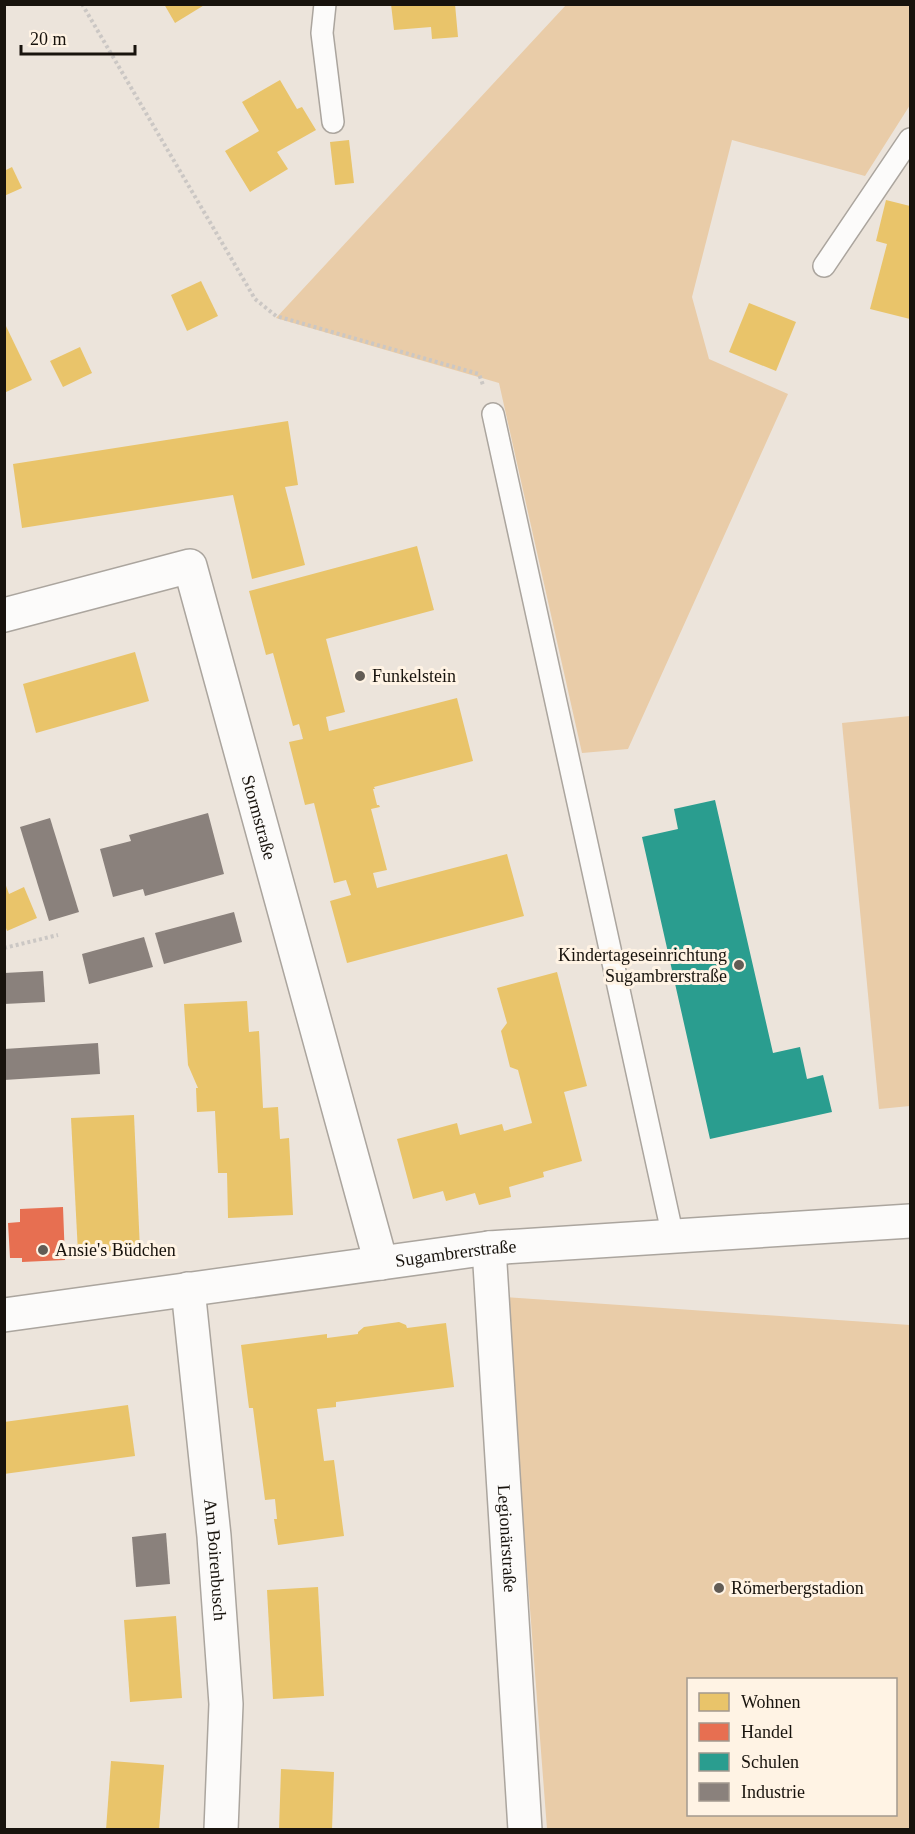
<svg xmlns="http://www.w3.org/2000/svg" width="915" height="1834" viewBox="0 0 915 1834" font-family="Georgia,serif">
<style>
.green{fill:#e9cca8;fill-rule:evenodd}
.homes{fill:#e9c46a}
.shops{fill:#e76f51}
.schools{fill:#2a9d8f}
.industry{fill:#8a817c}
.lines{fill:none;stroke-linecap:round;stroke-linejoin:round}
.lane-casing{stroke:#aba59e;stroke-width:24}
.street-casing{stroke:#aba59e;stroke-width:36}
.path{stroke:#cbc7c4;stroke-width:4;stroke-dasharray:3 3;stroke-linecap:butt}
.lane{stroke:#fcfbfa;stroke-width:21}
.street{stroke:#fcfbfa;stroke-width:33}
.poi-dot{fill:#625c55;stroke:#fff3e4;stroke-width:2}
.labels{text-anchor:middle;dominant-baseline:central;stroke-width:6;stroke-linejoin:round;paint-order:stroke}
.poi-label{font-size:18px;fill:#18130d;stroke:#fff3e4;text-anchor:start}
.street-label{font-size:18px;fill:#18130d;stroke:#fff3e4}
</style>
<rect width="100%" height="100%" fill="#ece4db"/>
<g class="green">
<path d="M 904,4 L 910,5 L 910,105 L 865,176 L 732,140 L 692,297 L 709,359 L 788,394 L 628,749 L 582,753 L 499,383 L 276,318 L 566,5 Z"/>
<path d="M 910,716 L 910,1106 L 879,1109 L 842,723 Z"/>
<path d="M 506,1297 L 910,1325 L 910,1829 L 547,1829 ZM 688,1680 L 896,1680 L 896,1814 L 688,1814 Z"/>
</g>
<g class="homes">
<path d="M 164,4 L 206,4 L 175,23 Z"/>
<path d="M 391,4 L 455,4 L 458,37 L 432,39 L 431,27 L 394,30 Z"/>
<path d="M 280,80 L 297,109 L 302,107 L 316,130 L 277,152 L 288,169 L 250,192 L 225,151 L 259,131 L 242,102 Z"/>
<path d="M 349,140 L 354,183 L 335,185 L 330,142 Z"/>
<path d="M 12,167 L 22,188 L 4,196 L 4,171 Z"/>
<path d="M 886,200 L 910,206 L 910,319 L 870,309 L 887,244 L 876,241 Z"/>
<path d="M 201,281 L 218,316 L 187,331 L 171,295 Z"/>
<path d="M 749,303 L 796,322 L 776,371 L 729,352 Z"/>
<path d="M 4,322 L 32,380 L 4,393 Z"/>
<path d="M 80,347 L 92,373 L 63,387 L 50,361 Z"/>
<path d="M 288,421 L 298,485 L 285,487 L 305,565 L 252,579 L 233,495 L 22,528 L 13,464 Z"/>
<path d="M 417,546 L 434,610 L 326,639 L 345,712 L 326,717 L 329,731 L 457,698 L 473,761 L 374,787 L 375,789 L 373,789 L 377,805 L 379,805 L 380,807 L 371,809 L 387,870 L 373,873 L 377,888 L 507,854 L 524,916 L 347,963 L 330,901 L 351,895 L 346,880 L 334,883 L 314,803 L 305,805 L 289,742 L 303,739 L 299,724 L 293,726 L 273,653 L 266,655 L 249,591 Z"/>
<path d="M 135,652 L 149,701 L 36,733 L 23,684 Z"/>
<path d="M 5,883 L 9,894 L 24,887 L 37,918 L 7,931 L 5,925 Z"/>
<path d="M 557,972 L 587,1086 L 564,1092 L 582,1161 L 543,1172 L 544,1177 L 509,1187 L 511,1197 L 479,1205 L 475,1193 L 446,1201 L 443,1191 L 413,1199 L 397,1139 L 457,1123 L 460,1135 L 502,1124 L 504,1131 L 532,1123 L 518,1070 L 510,1067 L 501,1031 L 507,1023 L 497,988 Z"/>
<path d="M 247,1001 L 249,1032 L 259,1031 L 263,1108 L 278,1107 L 280,1139 L 289,1138 L 293,1215 L 228,1218 L 227,1173 L 218,1173 L 215,1111 L 197,1112 L 196,1088 L 198,1088 L 188,1065 L 184,1004 Z"/>
<path d="M 134,1115 L 140,1250 L 78,1253 L 71,1118 Z"/>
<path d="M 399,1322 L 406,1325 L 407,1328 L 446,1323 L 454,1387 L 336,1402 L 336,1407 L 317,1409 L 324,1461 L 334,1460 L 344,1536 L 278,1545 L 274,1519 L 277,1519 L 275,1499 L 265,1500 L 253,1408 L 249,1408 L 241,1345 L 327,1334 L 327,1338 L 358,1334 L 358,1332 L 364,1327 Z"/>
<path d="M 128,1405 L 135,1456 L 4,1474 L 4,1422 Z"/>
<path d="M 318,1587 L 324,1696 L 273,1699 L 267,1590 Z"/>
<path d="M 176,1616 L 182,1698 L 130,1702 L 124,1620 Z"/>
<path d="M 111,1761 L 164,1765 L 159,1830 L 106,1830 Z"/>
<path d="M 281,1769 L 334,1772 L 332,1830 L 279,1830 Z"/>
</g>
<path class="shops" d="M 63,1207 L 65,1260 L 22,1262 L 22,1258 L 10,1258 L 8,1223 L 20,1222 L 20,1209 Z"/>
<path class="schools" d="M 715,800 L 773,1053 L 800,1047 L 807,1079 L 823,1075 L 832,1112 L 710,1139 L 642,837 L 678,829 L 674,809 Z"/>
<g class="industry">
<path d="M 208,813 L 224,874 L 145,896 L 143,889 L 113,897 L 100,849 L 131,841 L 129,835 Z"/>
<path d="M 50,818 L 79,912 L 49,921 L 20,827 Z"/>
<path d="M 234,912 L 242,942 L 164,964 L 155,933 Z"/>
<path d="M 144,937 L 153,967 L 89,984 L 82,954 Z"/>
<path d="M 43,971 L 45,1002 L 4,1004 L 4,973 Z"/>
<path d="M 98,1043 L 100,1074 L 4,1080 L 4,1049 Z"/>
<path d="M 166,1533 L 170,1584 L 136,1587 L 132,1537 Z"/>
</g>
<g class="lines">
<g class="lane-casing">
<g id="lane">
<path d="M 325,4 L 322,33 L 333,122"/>
<path d="M 824,266 L 910,139"/>
<path d="M 493,414 L 673,1237"/>
</g>
</g>
<g class="street-casing">
<g id="street">
<path id="s1" d="M 4,615 L 190,566 L 381,1263"/>
<path id="s2" d="M 489,1248 L 525,1830"/>
<path id="s3" d="M 188,1289 L 214,1536 L 226,1704 L 221,1830"/>
<path id="s4" d="M 4,1315 L 489,1248 L 910,1221"/>
</g>
</g>
<g class="path">
<path d="M 82,4 L 255,299 L 276,316 L 479,374 L 483,385"/>
<path d="M 4,948 L 58,935"/>
</g>
<use href="#lane" class="lane"/>
<use href="#street" class="street"/>
</g>
<g class="poi-dot">
<circle cx="360" cy="676" r="6"/>
<circle cx="739" cy="965" r="6"/>
<circle cx="43" cy="1250" r="6"/>
<circle cx="719" cy="1588" r="6"/>
</g>
<g class="labels">
<g class="poi-label">
<text x="372" y="676">Funkelstein</text>
<text x="727" y="955" text-anchor="end">Kindertageseinrichtung<tspan x="727" dy="21">Sugambrerstraße</tspan></text>
<text x="55" y="1250">Ansie's Büdchen</text>
<text x="731" y="1588">Römerbergstadion</text>
</g>
<g class="street-label">
<text stroke="none"><textPath href="#s1" startOffset="453">Stormstraße</textPath></text>
<text stroke="none"><textPath href="#s4" startOffset="456">Sugambrerstraße</textPath></text>
<text stroke="none"><textPath href="#s2" startOffset="291">Legionärstraße</textPath></text>
<text stroke="none"><textPath href="#s3" startOffset="272">Am Boirenbusch</textPath></text>
</g>
</g>
<rect width="915" height="1834" fill="none" stroke="#18130d" stroke-width="12"/>
<rect x="687" y="1678" width="210" height="138" fill="#fff3e4" stroke="#a3998e" stroke-width="1.5"/>
<rect x="699" y="1693" width="30" height="18" fill="#e9c46a" stroke="#a3998e" stroke-width="1.5"/>
<text x="741" y="1708" font-size="18" fill="#18130d">Wohnen</text>
<rect x="699" y="1723" width="30" height="18" fill="#e76f51" stroke="#a3998e" stroke-width="1.5"/>
<text x="741" y="1738" font-size="18" fill="#18130d">Handel</text>
<rect x="699" y="1753" width="30" height="18" fill="#2a9d8f" stroke="#a3998e" stroke-width="1.5"/>
<text x="741" y="1768" font-size="18" fill="#18130d">Schulen</text>
<rect x="699" y="1783" width="30" height="18" fill="#8a817c" stroke="#a3998e" stroke-width="1.5"/>
<text x="741" y="1798" font-size="18" fill="#18130d">Industrie</text>
<path d="M21 45v9h114v-9" fill="none" stroke="#18130d" stroke-width="3"/>
<text x="30" y="45" font-size="18" fill="#18130d" stroke="#fff3e4" stroke-width="4.5" paint-order="stroke">20 m</text>
</svg>
